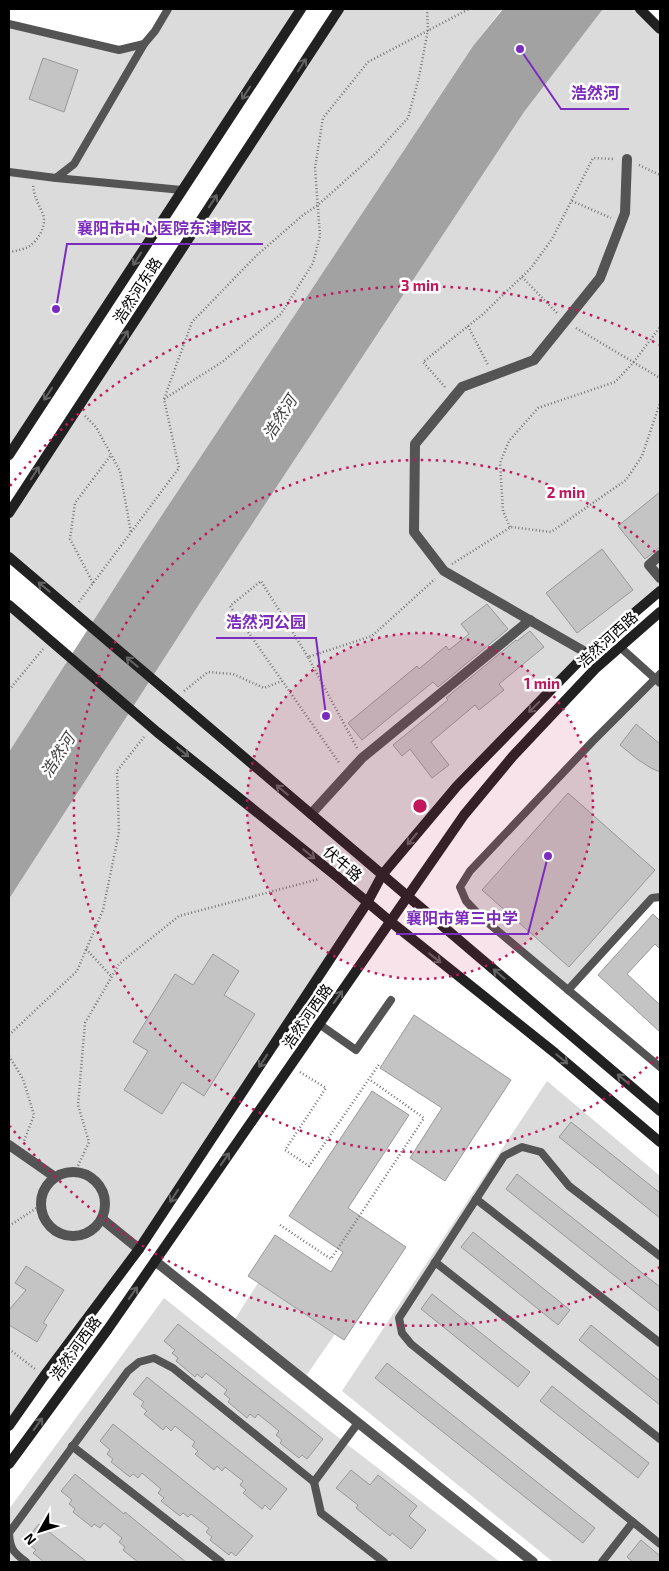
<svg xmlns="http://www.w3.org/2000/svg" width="669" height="1571" viewBox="0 0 669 1571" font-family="'Exo 2','Noto Sans SC',sans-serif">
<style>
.green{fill:#dbdbdb}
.water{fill:#a2a2a2}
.building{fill:#c4c4c4;stroke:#989898}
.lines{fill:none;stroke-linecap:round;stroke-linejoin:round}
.path{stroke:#767676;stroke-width:2.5;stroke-dasharray:1 2.5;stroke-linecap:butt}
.lane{stroke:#545454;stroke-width:8}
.street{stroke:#545454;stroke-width:10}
.secondary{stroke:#212121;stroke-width:10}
.oneway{stroke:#646464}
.ring{fill:none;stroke:#c2185b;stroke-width:2.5;stroke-dasharray:2.5 5}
.labels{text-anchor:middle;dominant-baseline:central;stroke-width:5;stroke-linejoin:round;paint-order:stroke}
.street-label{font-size:15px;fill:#000;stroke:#fff}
.water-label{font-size:16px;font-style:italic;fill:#434343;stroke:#fff}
.centre{fill:#c2185b;stroke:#fff;stroke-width:2.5}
.ring-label{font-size:15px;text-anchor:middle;font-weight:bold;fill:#c2185b;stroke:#fff;stroke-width:5;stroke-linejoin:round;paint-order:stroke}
.leader{fill:none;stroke:#7b2cbf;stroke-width:2}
.callout-dot{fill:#7b2cbf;stroke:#fff;stroke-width:2}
.callout-label{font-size:16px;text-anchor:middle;font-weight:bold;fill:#7b2cbf;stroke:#fff;stroke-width:5;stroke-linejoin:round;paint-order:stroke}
</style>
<rect width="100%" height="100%" fill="#fff"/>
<g class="green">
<path d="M 168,9 L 301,9 L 9,455 L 9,24 L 119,50 L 144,44 Z"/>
<path d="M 339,9 L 502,9 L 473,46 L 142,545 L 90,626 L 9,557 L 9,513 Z"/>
<path d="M 603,9 L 640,9 L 660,29 L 660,596 L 587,653 L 457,786 L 367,903 L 139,1249 L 9,1426 L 9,899 L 200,603 L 524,112 Z"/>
<path d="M 9,605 L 73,659 L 9,753 Z"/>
<path d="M 660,674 L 660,897 L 652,898 L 568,990 L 481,917 L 460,887 Z"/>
<path d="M 547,1081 L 660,1176 L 660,1562 L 553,1562 L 342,1391 Z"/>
<path d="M 258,1283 L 335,1334 L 304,1379 L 233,1322 Z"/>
<path d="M 164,1298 L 344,1442 L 500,1562 L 9,1562 L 9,1509 Z"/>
</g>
<path class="water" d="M 503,9 L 603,9 L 524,112 L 200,603 L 9,899 L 9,752 L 142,545 L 473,46 Z"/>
<g class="building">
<path d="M 43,58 L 78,70 L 64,112 L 29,99 Z"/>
<path d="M 660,492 L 660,547 L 645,559 L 618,526 Z"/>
<path d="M 602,549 L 633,590 L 577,633 L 546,593 Z"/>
<path d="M 487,604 L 508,629 L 438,687 L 433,682 L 362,740 L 348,723 L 417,666 L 419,669 L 446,646 L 449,650 L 469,634 L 461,624 Z"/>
<path d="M 530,631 L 544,647 L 499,684 L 504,690 L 479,710 L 475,705 L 431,742 L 449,765 L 432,778 L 410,749 L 402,756 L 393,745 L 448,700 L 446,698 L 516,640 L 517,641 Z"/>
<path d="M 636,724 L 660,744 L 660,772 L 651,768 L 637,759 L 620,745 Z"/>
<path d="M 568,793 L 655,870 L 569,967 L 482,890 Z"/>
<path d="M 653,914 L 660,921 L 660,949 L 655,944 L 627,974 L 660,1005 L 660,1032 L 598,975 Z"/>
<path d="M 213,954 L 239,971 L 224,995 L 255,1014 L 204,1096 L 182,1082 L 162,1114 L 124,1090 L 148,1051 L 133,1042 L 175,974 L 193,985 Z"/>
<path d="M 414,1015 L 511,1080 L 445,1181 L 410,1158 L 442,1108 L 380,1068 Z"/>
<path d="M 372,1091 L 409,1115 L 348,1208 L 406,1247 L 344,1340 L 248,1276 L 275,1235 L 331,1272 L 343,1252 L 289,1216 Z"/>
<path d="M 571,1122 L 660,1193 L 660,1218 L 559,1137 Z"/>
<path d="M 517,1174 L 660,1287 L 660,1312 L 506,1189 Z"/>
<path d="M 473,1232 L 570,1310 L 558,1325 L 461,1247 Z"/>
<path d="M 26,1266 L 64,1290 L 43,1323 L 47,1325 L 37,1342 L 9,1325 L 9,1310 L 26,1290 L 15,1283 Z"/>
<path d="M 432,1294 L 530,1372 L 518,1387 L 421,1309 Z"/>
<path d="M 178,1324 L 323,1439 L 307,1459 L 302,1455 L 299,1458 L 280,1443 L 282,1440 L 276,1435 L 279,1431 L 258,1414 L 255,1418 L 250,1414 L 247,1418 L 228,1402 L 230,1399 L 224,1394 L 227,1390 L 206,1373 L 202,1378 L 197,1374 L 195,1377 L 176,1361 L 178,1358 L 172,1353 L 175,1350 L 164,1341 Z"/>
<path d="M 591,1325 L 660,1381 L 660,1405 L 579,1340 Z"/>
<path d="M 387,1363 L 595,1528 L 583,1543 L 375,1378 Z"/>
<path d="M 147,1377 L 287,1489 L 270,1510 L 265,1505 L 262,1509 L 243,1493 L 246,1490 L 240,1485 L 243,1481 L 225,1467 L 222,1471 L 217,1466 L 214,1470 L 195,1454 L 198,1451 L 192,1446 L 195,1442 L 175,1426 L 171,1431 L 166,1426 L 163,1430 L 144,1414 L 147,1411 L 141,1406 L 144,1402 L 133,1394 Z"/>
<path d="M 552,1386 L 649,1463 L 638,1478 L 540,1401 Z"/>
<path d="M 113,1424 L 253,1536 L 236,1556 L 231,1552 L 229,1555 L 210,1540 L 212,1537 L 206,1532 L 209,1528 L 191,1514 L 188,1517 L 183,1513 L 180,1516 L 161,1501 L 164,1498 L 158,1493 L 161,1489 L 142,1473 L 138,1478 L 133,1474 L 130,1477 L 111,1462 L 113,1459 L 107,1454 L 110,1450 L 100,1441 Z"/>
<path d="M 351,1470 L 370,1485 L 378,1475 L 417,1506 L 409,1516 L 426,1530 L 411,1549 L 392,1533 L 390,1536 L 356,1508 L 358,1505 L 336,1488 Z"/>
<path d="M 75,1474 L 124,1514 L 125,1512 L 186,1562 L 138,1562 L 123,1550 L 125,1547 L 119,1542 L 122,1538 L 104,1523 L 100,1528 L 94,1524 L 92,1527 L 73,1512 L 75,1509 L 69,1504 L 72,1500 L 61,1491 Z"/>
<path d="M 39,1524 L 87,1562 L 44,1562 L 33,1553 L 36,1550 L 25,1541 Z"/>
<path d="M 641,1540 L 660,1556 L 660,1562 L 633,1562 L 627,1557 Z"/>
</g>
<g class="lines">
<g class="path">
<path d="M 639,165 L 660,175"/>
<path d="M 572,201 L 611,218"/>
<path d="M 9,252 C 15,251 22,250 28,247 C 38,241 47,226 43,214 C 38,203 34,197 33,184"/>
<path d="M 522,277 L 558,314"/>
<path d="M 468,326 L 488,365"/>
<path d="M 576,328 L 660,378"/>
<path d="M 445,387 L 423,362 L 482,315 L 531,268 L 552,239 L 593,158 L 615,159"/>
<path d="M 164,399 L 222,362 L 281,314 L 313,263 L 320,236 L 315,168 L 323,118 L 368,62 L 469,9"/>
<path d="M 85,416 L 96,427 L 120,471 L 131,533"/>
<path d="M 510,527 L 503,511 L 500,463 L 509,441 L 538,408 L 615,382 L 633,363 L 660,327"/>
<path d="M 452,564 L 511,527 L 551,532 L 626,480 L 642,456 L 660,403"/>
<path d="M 93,583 L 70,539 L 75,503 L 111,455"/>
<path d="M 79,602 L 179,468 L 164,399 L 192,322 L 256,256 L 303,215 L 318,205 L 376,153 L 408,118 L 419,77 L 428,30 L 427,9"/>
<path d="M 308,657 L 261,581 L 230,606 L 340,764"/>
<path d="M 9,690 L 43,649"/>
<path d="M 184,691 L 208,672 L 233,674 L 264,688 L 282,681"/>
<path d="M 357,748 L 308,657 L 372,636 L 435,579"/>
<path d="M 86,949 L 112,977"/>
<path d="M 9,1035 L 77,971 L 103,910 L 119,832 L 117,771 L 144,737"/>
<path d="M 9,1056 L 23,1079 L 34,1115 L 24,1141"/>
<path d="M 300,1072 L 326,1088 L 285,1150 L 309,1166 L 380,1063"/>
<path d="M 75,1172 L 89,1142 L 78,1105 L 85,1023 L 119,964 L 179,916 L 319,879"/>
<path d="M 280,1225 L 331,1259 L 424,1118 L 369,1079"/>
<path d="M 9,1226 L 41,1205"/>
<path d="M 9,1349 L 35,1369"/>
</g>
<g class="lane">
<path d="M 9,24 L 119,50 L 144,44 L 155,31 L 168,9"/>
<path d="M 9,172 L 56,178 L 74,164 L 144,44"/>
<path d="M 56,178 L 182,190"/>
<path d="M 620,647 L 660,683"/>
<path d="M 660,674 L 593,741 L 470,871 L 460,887 L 466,901 L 481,917 L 660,1067"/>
<path d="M 568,990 L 652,898 L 660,897"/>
<path d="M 319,1024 L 356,1050 L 391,1000"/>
<path d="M 476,1199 L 660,1343"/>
<path d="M 435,1262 L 660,1439"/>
<path d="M 72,1446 L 221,1562"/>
<path d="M 314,1482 L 321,1513 L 384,1562"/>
<path d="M 633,1522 L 660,1544"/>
<path d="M 26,1562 C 13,1552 10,1549 9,1533 L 128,1371 L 139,1362 L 154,1358 L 173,1368 L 314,1482 L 358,1423"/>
<path d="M 602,1562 L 633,1522 L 411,1344 L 402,1333 L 399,1318 L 504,1156 L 522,1147 L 541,1152 L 569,1186 L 660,1256"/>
</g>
<g class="street">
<path d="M 660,555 L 649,565 L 660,578"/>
<path d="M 587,653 L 444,571 L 414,532 L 415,444 L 462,387 L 534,360 L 600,278 L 625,213 L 627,159"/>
<path d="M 311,814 L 362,758 L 530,620"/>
<path d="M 9,1145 L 55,1177"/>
<circle cx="73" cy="1204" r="32"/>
<path d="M 102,1219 L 139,1249"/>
<path d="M 155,1261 L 533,1562"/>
</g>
<g class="secondary">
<path d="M 640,9 L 660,29"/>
<path d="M 9,455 L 301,9"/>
<path d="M 9,513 L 339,9"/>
<path d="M 9,557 L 660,1111"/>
<path d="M 9,605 L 157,732 L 335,875 L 391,922 L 555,1053 L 660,1142"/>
<path d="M 9,1426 L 44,1376 L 139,1249 L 367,903 L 382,875 L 457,786 L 587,653 L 660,591"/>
<path d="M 9,1464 L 108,1329 L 464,815 L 513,756 L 595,669 L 660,612"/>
</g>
</g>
<defs><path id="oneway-shaft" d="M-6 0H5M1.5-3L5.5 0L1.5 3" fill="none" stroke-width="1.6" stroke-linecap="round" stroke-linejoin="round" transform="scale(1.25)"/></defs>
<g class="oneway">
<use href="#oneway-shaft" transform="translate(302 65) rotate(-57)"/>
<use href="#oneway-shaft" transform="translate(246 93) rotate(123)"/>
<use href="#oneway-shaft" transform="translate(213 201) rotate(-57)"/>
<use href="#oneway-shaft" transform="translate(137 259) rotate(123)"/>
<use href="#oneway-shaft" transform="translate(124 337) rotate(-57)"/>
<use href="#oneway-shaft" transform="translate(48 394) rotate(123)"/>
<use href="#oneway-shaft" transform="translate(35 473) rotate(-57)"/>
<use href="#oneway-shaft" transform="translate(44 587) rotate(-140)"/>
<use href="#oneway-shaft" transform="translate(132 662) rotate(-140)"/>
<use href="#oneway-shaft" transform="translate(534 707) rotate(135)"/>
<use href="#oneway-shaft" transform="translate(183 752) rotate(39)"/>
<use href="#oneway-shaft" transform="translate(282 790) rotate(-140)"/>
<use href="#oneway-shaft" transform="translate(412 839) rotate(130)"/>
<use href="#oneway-shaft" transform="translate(309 854) rotate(39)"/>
<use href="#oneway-shaft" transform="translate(435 958) rotate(38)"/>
<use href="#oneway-shaft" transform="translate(499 974) rotate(-140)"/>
<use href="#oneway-shaft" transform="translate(338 997) rotate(-55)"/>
<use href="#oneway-shaft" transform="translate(562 1059) rotate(40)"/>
<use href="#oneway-shaft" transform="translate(263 1061) rotate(123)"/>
<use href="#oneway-shaft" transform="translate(623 1079) rotate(-140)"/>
<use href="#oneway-shaft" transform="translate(225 1159) rotate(-55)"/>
<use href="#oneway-shaft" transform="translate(174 1196) rotate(123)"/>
<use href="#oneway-shaft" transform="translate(133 1293) rotate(-55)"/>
<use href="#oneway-shaft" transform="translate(38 1424) rotate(-54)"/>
</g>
<circle cx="420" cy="806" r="173" fill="#c2185b" fill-opacity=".12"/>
<g class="ring">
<circle cx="420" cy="806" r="173"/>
<path d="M658 1057A346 346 0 1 1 658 555"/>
<path d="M660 1267A520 520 0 0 1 10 1126M10 486A520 520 0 0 1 660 345"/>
</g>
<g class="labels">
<g class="street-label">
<text transform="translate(137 290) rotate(-57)">浩然河东路</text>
<text transform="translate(607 639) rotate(-42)">浩然河西路</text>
<text transform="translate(343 863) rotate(40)">伏牛路</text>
<text transform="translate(307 1016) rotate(-55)">浩然河西路</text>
<text transform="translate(75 1348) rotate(-54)">浩然河西路</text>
</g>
<g class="water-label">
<text transform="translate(279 417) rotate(-57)">浩然河</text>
<text transform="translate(57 755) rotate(-57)">浩然河</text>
</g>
</g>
<circle cx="420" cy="806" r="8" class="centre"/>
<g class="ring-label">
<text x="420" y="291">3 min</text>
<text x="566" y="498">2 min</text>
<text x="542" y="689">1 min</text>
</g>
<path class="leader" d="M520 49L561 109H629M56 309L67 244H263M326 716L316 638H216M548 856L528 934H396"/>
<g class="callout-dot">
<circle cx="520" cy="49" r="5"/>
<circle cx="56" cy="309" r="5"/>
<circle cx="326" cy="716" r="5"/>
<circle cx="548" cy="856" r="5"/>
</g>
<g class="callout-label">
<text x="595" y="99">浩然河</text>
<text x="165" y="234">襄阳市中心医院东津院区</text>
<text x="266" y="628">浩然河公园</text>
<text x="462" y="924">襄阳市第三中学</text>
</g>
<rect width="669" height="1571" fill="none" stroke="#000000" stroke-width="20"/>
<g transform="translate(40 1531) rotate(231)" stroke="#ffffff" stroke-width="4" paint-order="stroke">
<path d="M0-4L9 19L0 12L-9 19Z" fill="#000000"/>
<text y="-8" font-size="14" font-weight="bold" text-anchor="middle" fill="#000000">N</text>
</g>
</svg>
